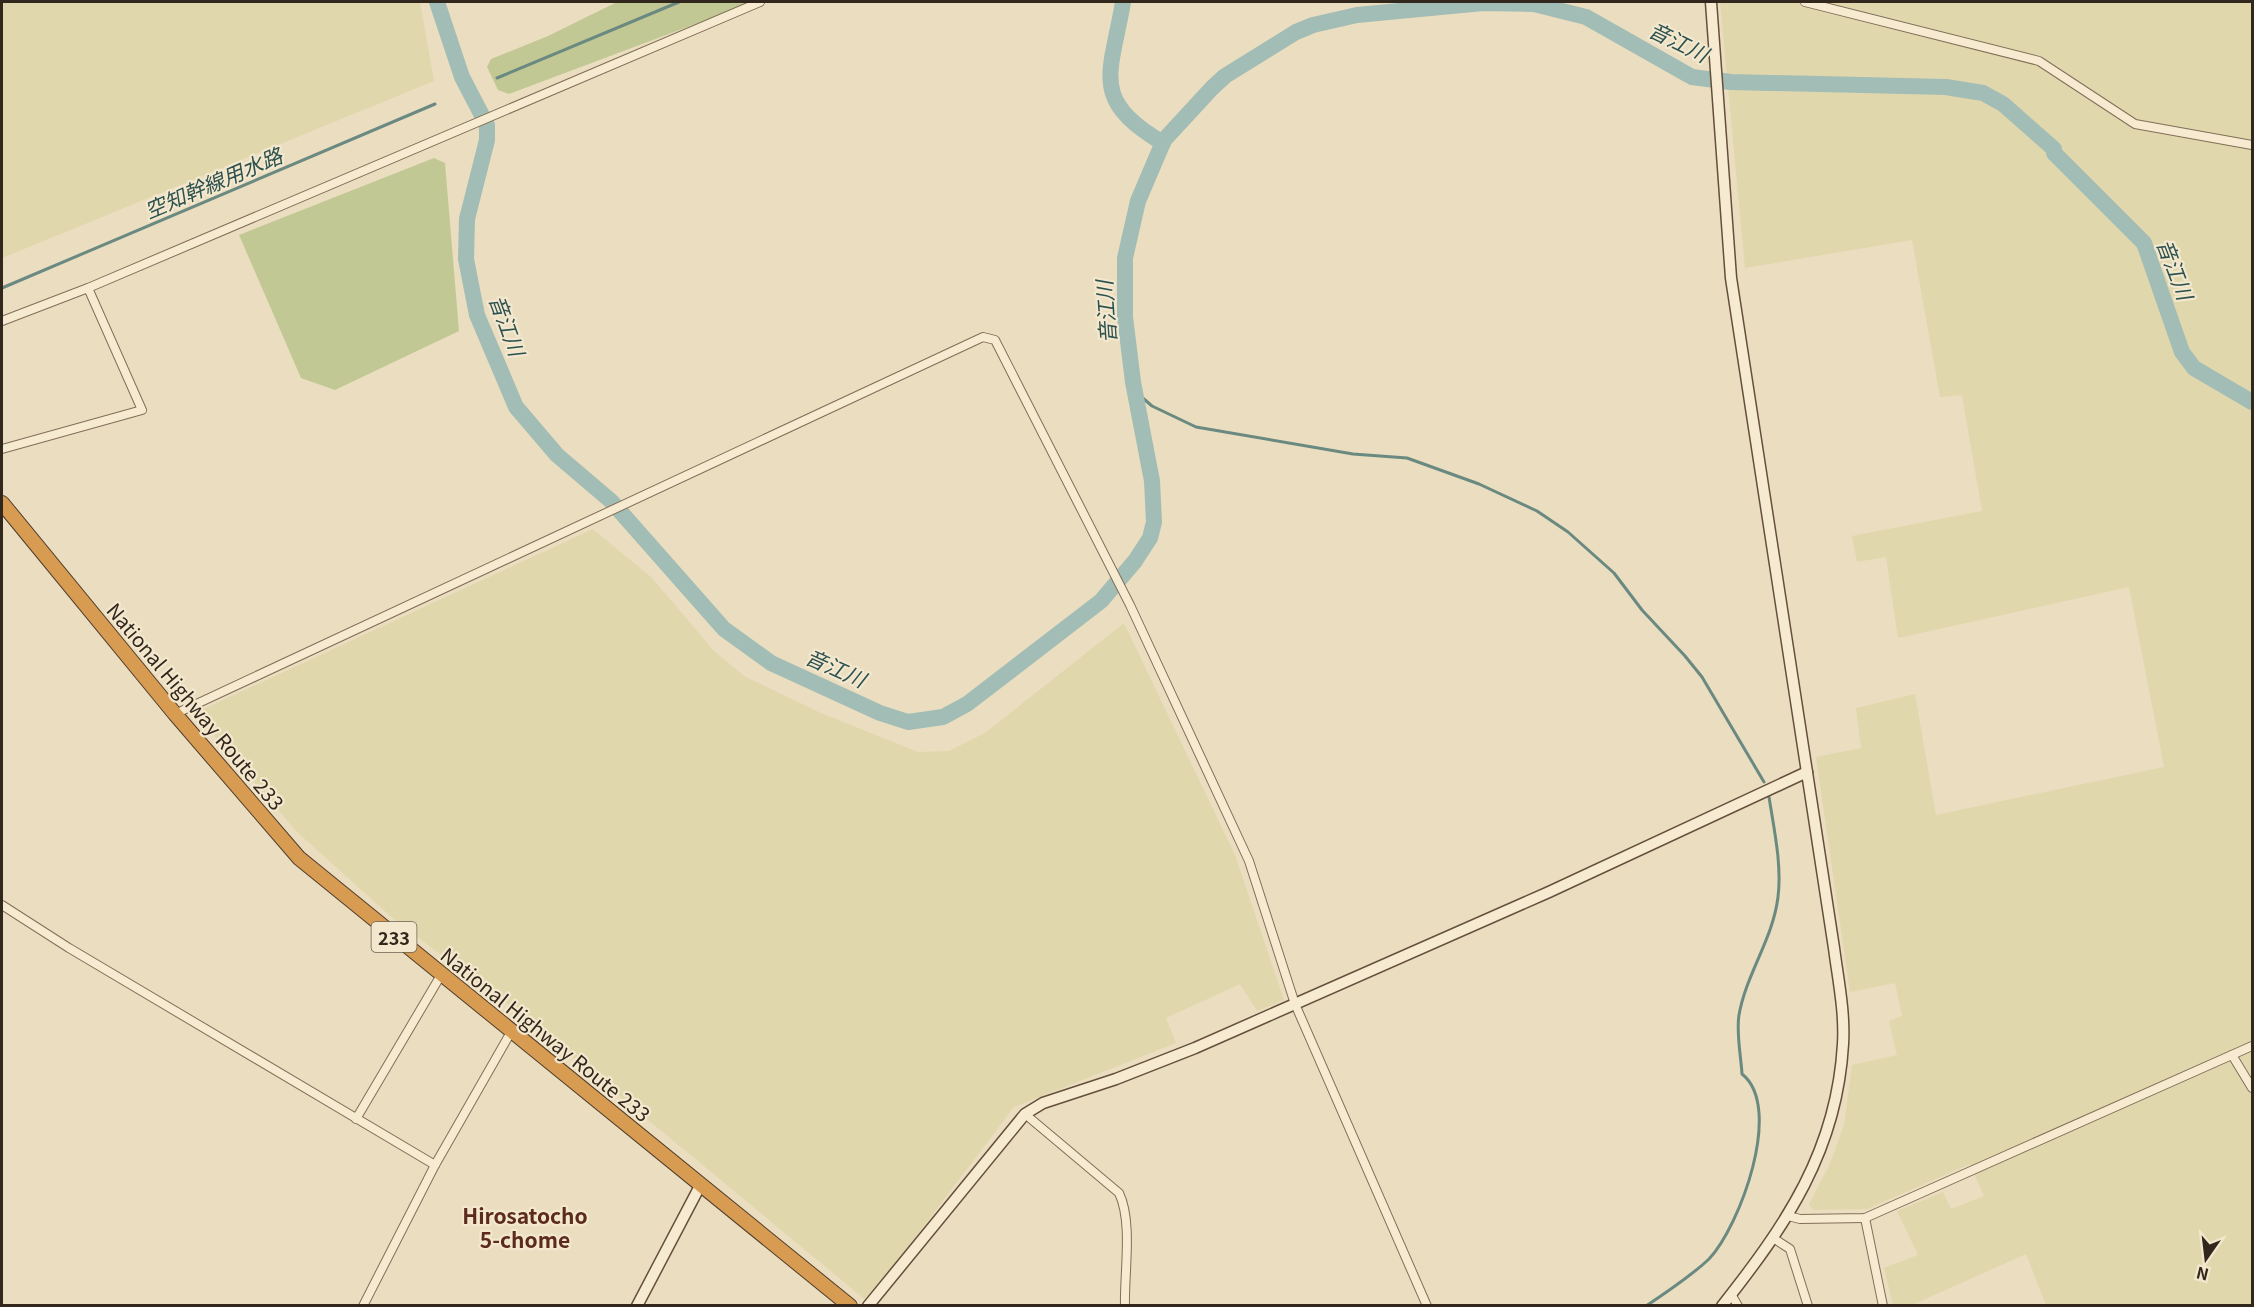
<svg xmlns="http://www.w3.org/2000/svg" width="2254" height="1307" viewBox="0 0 2254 1307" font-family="Georgia,'Noto Sans JP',serif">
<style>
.farmland{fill:#e0d7ad}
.green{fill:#c2c894}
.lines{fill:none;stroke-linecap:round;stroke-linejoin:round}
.stream{stroke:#6a8981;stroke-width:3}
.river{stroke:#a2bdb5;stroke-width:16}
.street-casing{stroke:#826e58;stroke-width:10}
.secondary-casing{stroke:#644f3c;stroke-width:13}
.highway-casing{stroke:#503d2d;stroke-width:16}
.street{stroke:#f6ebd1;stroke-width:8}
.secondary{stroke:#f6ebd1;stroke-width:10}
.highway{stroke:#d79c52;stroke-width:14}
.labels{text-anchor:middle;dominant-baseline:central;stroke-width:4.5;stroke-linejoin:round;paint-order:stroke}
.shield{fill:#f3e8ce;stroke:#6c6151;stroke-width:1.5}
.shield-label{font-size:18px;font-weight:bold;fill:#32271c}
.street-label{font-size:20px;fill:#32271c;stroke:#f3e8ce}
.water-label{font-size:21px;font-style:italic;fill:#2c514f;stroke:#f3e8ce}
.neighbourhood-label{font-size:21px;font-weight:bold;fill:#5c2b1e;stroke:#f3e8ce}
</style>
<rect width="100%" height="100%" fill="#ebddbf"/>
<g class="farmland">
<path d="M 2,2 L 420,2 L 434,81 L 2,258 Z"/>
<path d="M 1720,2 L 1800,2 L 1862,17 L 1805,2 L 2252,2 L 2252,1305 L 2046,1305 L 2026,1254 L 1912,1305 L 1893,1305 L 1884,1268 L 1918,1255 L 1897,1211 L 1943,1192 L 1951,1209 L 1984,1196 L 1970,1164 L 1867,1209 L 1813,1210 L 1809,1204 L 1829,1166 L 1844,1125 L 1852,1065 L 1897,1055 L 1889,1021 L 1902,1016 L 1895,983 L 1850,992 L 1816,757 L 1861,748 L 1856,708 L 1915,694 L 1936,815 L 2164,767 L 2129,587 L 1898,638 L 1886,557 L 1857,562 L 1852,536 L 1982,511 L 1962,395 L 1940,397 L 1912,240 L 1745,268 Z"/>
<path d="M 593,529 L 652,578 L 714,651 L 744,676 L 821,713 L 918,752 L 949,751 L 985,733 L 1124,623 L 1235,855 L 1284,1000 L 1257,1011 L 1240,984 L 1166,1018 L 1176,1043 L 1014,1107 L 867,1301 L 509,1005 L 397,922 L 297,832 L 195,713 Z"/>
</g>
<g class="green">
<path d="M 617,2 L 754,2 L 509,94 L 498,90 L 487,67 L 491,59 L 548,36 Z"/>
<path d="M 434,158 L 445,163 L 459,331 L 335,390 L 301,378 L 239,235 Z"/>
</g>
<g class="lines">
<g class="stream">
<path d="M 497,78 L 679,2"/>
<path d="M 2,288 L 435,104"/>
<path d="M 1137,393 L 1152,406 L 1196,427 L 1353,454 L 1407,458 L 1479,484 L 1537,511 L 1568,532 L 1614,573 L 1642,610 L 1685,656 L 1702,677 L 1764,782"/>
<path d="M 1646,1306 C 1667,1292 1691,1276 1709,1259 C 1740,1226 1784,1107 1742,1074 C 1741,1056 1736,1033 1739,1015 C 1746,974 1773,939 1778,897 C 1782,865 1774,829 1769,797"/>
</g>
<g class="river">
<path d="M 437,2 L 462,77 L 487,125 L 487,140 L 467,219 L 466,259 L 477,315 L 516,407 L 557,455 L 611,501 L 724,629 L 771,663 L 880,713 L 908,722 L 943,717 L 967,704 L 1101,601 L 1135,561 L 1150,538 L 1154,522 L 1152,481 L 1133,382 L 1125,317 L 1125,258 L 1138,201 L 1164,140 L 1212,88 L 1225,76 L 1296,32 L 1313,25 L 1357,15 L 1483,3 L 1534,4 L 1586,17 L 1692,77 L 1731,82 L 1946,87 L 1983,93 L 2003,104 L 2054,149 L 2054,153 L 2144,243 L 2182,352 L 2194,368 L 2252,402"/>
<path d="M 1123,2 C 1111,74 1089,99 1163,143"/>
</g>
<g class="street-casing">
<g id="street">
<path d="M 1805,2 L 2039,61 L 2135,124 L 2252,145"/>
<path d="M 2,321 L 88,288 L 760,2"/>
<path d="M 2,449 L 142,410 L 88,288"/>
<path d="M 175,714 L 983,337 L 995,340 L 1130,605 L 1249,861 L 1295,1004 L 1427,1306"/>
<path d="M 2,905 L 69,948 L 435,1165"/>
<path d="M 2232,1055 L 2252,1088"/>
<path d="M 1025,1114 L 1119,1193 C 1133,1222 1124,1273 1125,1306"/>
<path d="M 356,1119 L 441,975"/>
<path d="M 1788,1216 L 1800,1219 L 1865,1218 L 2252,1046"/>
<path d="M 1865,1218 L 1883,1306"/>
<path d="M 1773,1238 L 1790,1249 L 1808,1306"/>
<path d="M 1731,1294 L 1738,1306"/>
<path d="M 363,1306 L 435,1165 L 511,1032"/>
</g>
</g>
<g class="secondary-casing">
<g id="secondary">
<path d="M 1711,2 L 1731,278 L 1834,948 C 1838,979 1845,1012 1843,1044 C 1837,1151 1786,1225 1722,1306"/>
<path d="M 637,1306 L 701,1184"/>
<path d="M 868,1306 L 1025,1114 L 1043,1103 L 1116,1079 L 1195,1048 L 1549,892 L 1807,772"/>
</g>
</g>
<g class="highway-casing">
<path id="highway" d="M 2,503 L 175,714 L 299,858 L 850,1306"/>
</g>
<use href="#street" class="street"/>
<use href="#secondary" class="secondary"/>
<use href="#highway" class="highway"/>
</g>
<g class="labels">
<rect class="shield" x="371.5" y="922" width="45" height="30" rx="4.5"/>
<g class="shield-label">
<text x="394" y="937">233</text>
</g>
<g class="street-label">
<text transform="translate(196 706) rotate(50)">National Highway Route 233</text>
<text transform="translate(546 1034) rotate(39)">National Highway Route 233</text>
</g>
<g class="water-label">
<text transform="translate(1679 41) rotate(26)">音江川</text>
<text transform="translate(213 182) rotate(-23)">空知幹線用水路</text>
<text transform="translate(2176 269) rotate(69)">音江川</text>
<text transform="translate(1105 312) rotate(-94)">音江川</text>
<text transform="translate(508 325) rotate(70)">音江川</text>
<text transform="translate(836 667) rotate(24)">音江川</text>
</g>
<g class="neighbourhood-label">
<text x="525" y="1215">Hirosatocho<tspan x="525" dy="24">5-chome</tspan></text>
</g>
</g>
<rect width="2254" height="1307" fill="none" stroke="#32271c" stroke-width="6"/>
<g transform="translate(2206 1259) rotate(194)" stroke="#f3e8ce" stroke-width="4.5" paint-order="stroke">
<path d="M0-4.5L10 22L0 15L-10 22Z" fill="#32271c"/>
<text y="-9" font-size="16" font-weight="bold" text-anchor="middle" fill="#32271c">N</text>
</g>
</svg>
